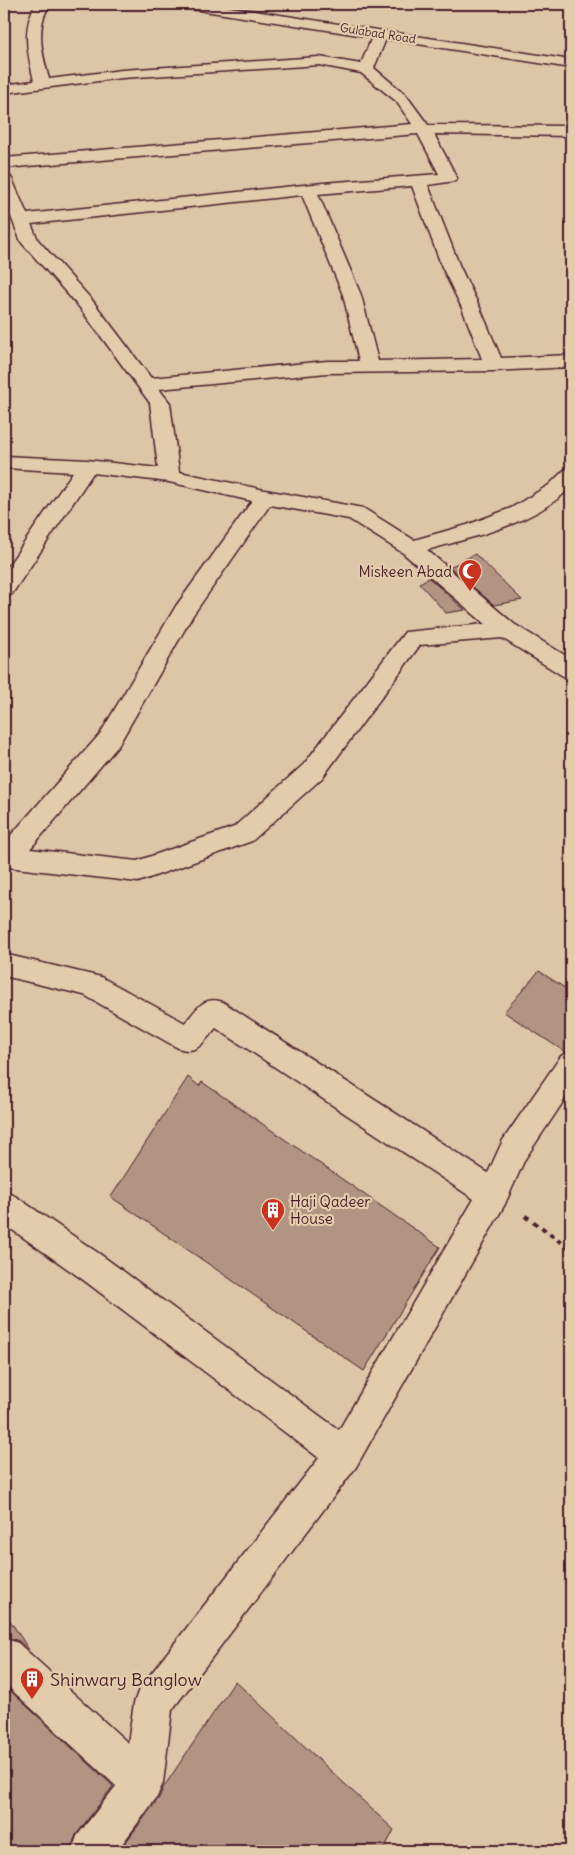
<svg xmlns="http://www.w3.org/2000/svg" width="575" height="1855" viewBox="0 0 575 1855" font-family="Delius,sans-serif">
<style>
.building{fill:#b19482;stroke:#4a1f2b}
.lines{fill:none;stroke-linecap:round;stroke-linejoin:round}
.minor-casing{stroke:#4a1f2b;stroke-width:3}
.path{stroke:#4a1f2b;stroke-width:4.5;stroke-dasharray:5 5;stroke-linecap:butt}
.minor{fill:#e3ccac;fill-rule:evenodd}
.labels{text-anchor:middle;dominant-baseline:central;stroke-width:4.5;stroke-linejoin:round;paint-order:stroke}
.far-street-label{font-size:12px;fill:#4a1f2b;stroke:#e3ccac}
.poi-label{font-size:15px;fill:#4a1f2b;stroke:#e3ccac;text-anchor:end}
.near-poi-label{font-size:18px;fill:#4a1f2b;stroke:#e3ccac;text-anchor:start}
</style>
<rect width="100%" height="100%" fill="#ddc5a7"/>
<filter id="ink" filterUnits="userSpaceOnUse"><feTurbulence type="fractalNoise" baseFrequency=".02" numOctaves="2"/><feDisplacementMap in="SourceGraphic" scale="10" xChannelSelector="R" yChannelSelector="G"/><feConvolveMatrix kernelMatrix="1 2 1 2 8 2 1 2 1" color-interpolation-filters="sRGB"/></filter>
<g filter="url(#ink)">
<g class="building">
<path d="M 475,554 L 522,600 L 494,605 L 450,567 Z"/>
<path d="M 429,578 L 465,610 L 446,613 L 419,583 Z"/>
<path d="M 539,971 L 571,992 L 571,1050 L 565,1052 L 504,1012 Z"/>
<path d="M 188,1077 L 199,1086 L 202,1082 L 440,1247 L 364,1371 L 111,1197 Z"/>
<path d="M 4,1611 L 29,1650 L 19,1641 L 4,1636 Z"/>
<path d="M 235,1681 L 394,1830 L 383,1851 L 119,1851 L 159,1798 L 163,1788 Z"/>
<path d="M 4,1685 L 113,1786 L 76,1835 L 70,1851 L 4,1851 Z"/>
</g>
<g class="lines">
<g class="minor-casing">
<g id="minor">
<path d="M 36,4 L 50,4 C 35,28 42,53 49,79 L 122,70 L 319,57 L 361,64 L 372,37 L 185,8 L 180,7 L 178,4 L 210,4 L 571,60 L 571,68 L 386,39 L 374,68 L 406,95 L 428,125 L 571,126 L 571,136 L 434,134 L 457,178 L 455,181 L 428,185 L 460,267 L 480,308 L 501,358 L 571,355 L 571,367 L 494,371 L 327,373 L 159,389 L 170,403 L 179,472 L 265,490 L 363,508 L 414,540 L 467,525 L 511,508 L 549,485 L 564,470 L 571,469 L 571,487 C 534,524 477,536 427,550 L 514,624 L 571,659 L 571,678 L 563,676 L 502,638 L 420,645 L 322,778 L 252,841 L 138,882 L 7,867 L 4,866 L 4,843 L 100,734 L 176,606 L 252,501 L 169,482 L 93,473 L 12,594 L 4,596 L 4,572 L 73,472 L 4,468 L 4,456 L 87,460 L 158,468 L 150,403 L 80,308 L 21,242 L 4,199 L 4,174 L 10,176 L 12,179 L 27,214 L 323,183 L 439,174 L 418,134 L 4,168 L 4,158 L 412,124 L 396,101 L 361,73 L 319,65 L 122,78 L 4,93 L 4,85 L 34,81 C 28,54 21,28 36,4 ZM 412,186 L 442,267 L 462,308 L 482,359 L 378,361 L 361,295 L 318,194 ZM 302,195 L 343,295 L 359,361 L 327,361 L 151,378 L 92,300 L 38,240 L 31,224 ZM 270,505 L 349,519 L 403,553 L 485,624 L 405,632 L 304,764 L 234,827 L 137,861 L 30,849 L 118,746 L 193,615 Z"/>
<path d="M 4,954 L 101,977 L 185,1023 C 197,1009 203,995 223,1002 L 488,1173 L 503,1140 L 561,1056 L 571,1052 L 571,1090 L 525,1159 L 505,1204 L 356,1467 L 172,1710 L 163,1783 L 157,1797 L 117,1851 L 72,1851 L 77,1836 L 116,1786 L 4,1683 L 4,1638 L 18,1643 L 128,1743 L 134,1703 L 139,1689 L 319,1458 L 82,1279 L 4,1224 L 4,1191 L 15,1196 L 104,1257 L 339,1430 L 474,1199 L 216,1028 C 203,1042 198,1055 178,1048 L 84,995 L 4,976 Z"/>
</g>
</g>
<path class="path" d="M 525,1216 L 571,1249"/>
<use href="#minor" class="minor"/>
</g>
</g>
<defs>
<g id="mosque-pin" transform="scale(1.25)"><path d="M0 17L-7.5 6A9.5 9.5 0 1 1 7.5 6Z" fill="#c8321e" stroke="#e3ccac"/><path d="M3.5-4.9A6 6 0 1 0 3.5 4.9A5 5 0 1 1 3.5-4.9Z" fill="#fff"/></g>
<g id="building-pin" transform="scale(1.25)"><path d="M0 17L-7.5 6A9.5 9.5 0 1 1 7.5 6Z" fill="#c8321e" stroke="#e3ccac"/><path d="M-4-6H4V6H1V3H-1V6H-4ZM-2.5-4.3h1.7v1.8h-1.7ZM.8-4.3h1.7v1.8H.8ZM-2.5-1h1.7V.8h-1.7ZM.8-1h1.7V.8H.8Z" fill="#fff"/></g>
</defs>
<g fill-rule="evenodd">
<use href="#mosque-pin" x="470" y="571"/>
<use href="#building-pin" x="273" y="1210"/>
<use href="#building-pin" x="32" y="1679"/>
</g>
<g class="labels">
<g class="far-street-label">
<text transform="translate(378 33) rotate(9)">Gulabad Road</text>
</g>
<g class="poi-label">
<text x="452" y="571">Miskeen Abad</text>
<text x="290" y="1201" text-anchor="start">Haji Qadeer<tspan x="290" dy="17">House</tspan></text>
</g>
<g class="near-poi-label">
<text x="50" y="1679">Shinwary Banglow</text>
</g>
</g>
<rect width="575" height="1855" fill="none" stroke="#e3ccac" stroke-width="20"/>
<rect x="10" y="10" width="555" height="1835" fill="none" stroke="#4a1f2b" stroke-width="2" filter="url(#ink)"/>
</svg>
